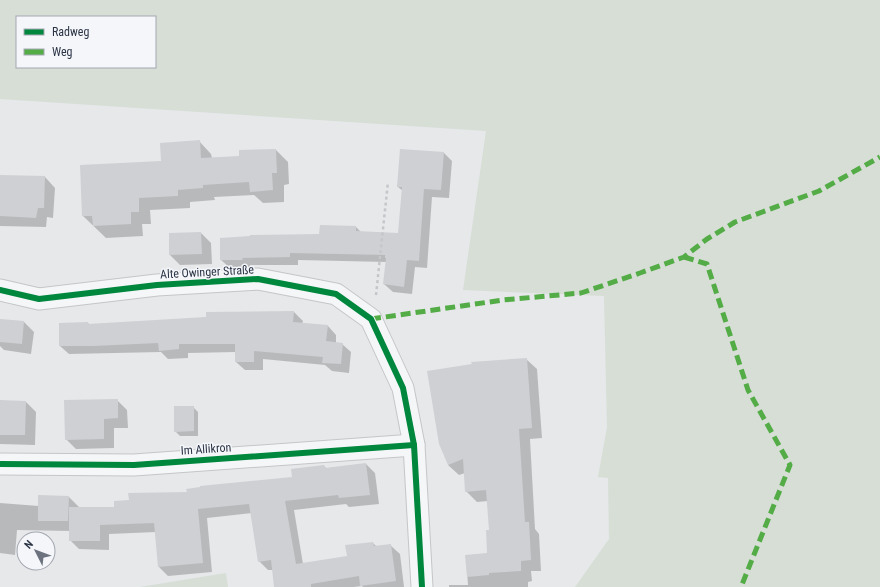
<svg xmlns="http://www.w3.org/2000/svg" width="880" height="587" viewBox="0 0 880 587" font-family="'Roboto Condensed',sans-serif">
<style>
.green{fill:#d6ded6;fill-rule:evenodd}
.shadow{fill:#0003}
.building{fill:#ced0d3}
.lines{fill:none;stroke-linecap:round;stroke-linejoin:round}
.minor-casing{stroke:#c4c6c8;stroke-width:23}
.path{stroke:#c5c6ca;stroke-width:2.5;stroke-dasharray:3 3;stroke-linecap:butt}
.minor{stroke:#f5f6f7;stroke-width:21}
.quiet{stroke:#54ac47;stroke-width:5;stroke-dasharray:10 5;stroke-linecap:butt}
.cycleway-casing{stroke:#f4f6f9;stroke-width:8}
.cycleway{stroke:#00873e;stroke-width:6}
.labels{text-anchor:middle;dominant-baseline:central;stroke-width:3;stroke-linejoin:round;paint-order:stroke}
.street-label{font-size:12px;fill:#2b3445;stroke:#f4f6f9}
</style>
<rect width="100%" height="100%" fill="#e6e8ea"/>
<g class="green">
<path d="M 0,0 L 880,0 L 880,587 L 575,587 L 609,539 L 608,478 L 598,477 L 607,427 L 604,296 L 463,290 L 486,131 L 0,99 ZM 17,17 L 155,17 L 155,67 L 17,67 Z"/>
<path d="M 226,573 L 228,587 L 140,587 Z"/>
</g>
<g class="shadow">
<path d="M 199,141 L 211,154 L 212,158 L 240,157 L 276,150 L 288,162 L 289,184 L 284,185 L 284,202 L 263,203 L 254,195 L 214,197 L 215,200 L 190,202 L 190,208 L 150,210 L 151,224 L 142,224 L 143,236 L 106,238 L 83,216 L 81,166 L 162,162 Z"/>
<path d="M 444,153 L 452,161 L 449,198 L 432,197 L 427,268 L 415,267 L 412,294 L 393,292 L 384,284 L 387,262 L 298,260 L 298,265 L 250,265 L 250,268 L 230,268 L 221,260 L 356,227 L 361,232 L 399,234 L 403,191 L 398,187 Z"/>
<path d="M 0,176 L 45,177 L 55,188 L 53,218 L 47,217 L 46,227 L 0,226 Z"/>
<path d="M 201,233 L 211,243 L 212,264 L 180,265 L 170,255 L 170,234 Z"/>
<path d="M 294,312 L 303,321 L 302,324 L 328,326 L 336,335 L 336,343 L 342,344 L 351,352 L 349,373 L 332,371 L 325,365 L 263,359 L 263,370 L 245,370 L 236,362 L 236,352 L 188,353 L 188,358 L 168,359 L 161,352 L 69,354 L 60,346 L 88,323 L 90,325 Z"/>
<path d="M 0,320 L 24,322 L 34,332 L 31,354 L 4,350 L 0,346 Z"/>
<path d="M 526,359 L 537,369 L 542,438 L 530,439 L 535,529 L 539,534 L 541,571 L 531,571 L 532,581 L 528,582 L 528,587 L 449,587 L 449,585 L 468,585 L 466,556 L 488,554 L 490,531 L 488,501 L 477,502 L 466,491 L 465,473 L 459,475 L 448,465 Z"/>
<path d="M 117,400 L 127,410 L 128,428 L 114,428 L 114,448 L 76,449 L 66,439 Z"/>
<path d="M 0,401 L 26,402 L 36,412 L 35,445 L 0,444 Z"/>
<path d="M 193,407 L 198,412 L 198,436 L 180,436 L 175,431 Z"/>
<path d="M 366,464 L 375,473 L 379,504 L 349,507 L 346,504 L 294,510 L 303,564 L 348,557 L 373,543 L 377,547 L 390,545 L 400,554 L 404,587 L 363,587 L 362,586 L 354,587 L 275,587 L 273,570 L 268,570 L 259,561 L 252,513 L 207,518 L 212,572 L 168,576 L 159,567 L 156,532 L 109,534 L 109,550 L 79,549 L 70,540 L 70,531 L 17,530 L 15,555 L 0,553 L 0,503 L 39,506 L 69,497 L 79,507 L 115,508 L 130,501 L 293,478 L 324,466 L 327,469 Z"/>
</g>
<g class="building">
<path d="M 200,140 L 201,158 L 239,156 L 239,150 L 276,149 L 277,173 L 272,173 L 273,190 L 250,192 L 249,182 L 203,185 L 203,188 L 178,190 L 178,196 L 139,198 L 139,212 L 131,212 L 131,224 L 93,226 L 92,216 L 82,216 L 80,165 L 161,161 L 160,143 Z"/>
<path d="M 400,149 L 444,152 L 441,190 L 424,189 L 419,261 L 407,260 L 404,287 L 383,284 L 386,258 L 385,258 L 385,255 L 290,253 L 290,257 L 242,258 L 243,260 L 220,260 L 220,238 L 250,236 L 250,235 L 319,234 L 320,225 L 356,226 L 356,231 L 398,233 L 402,187 L 397,187 Z"/>
<path d="M 0,175 L 45,176 L 44,208 L 38,208 L 36,218 L 0,216 Z"/>
<path d="M 201,232 L 202,254 L 169,255 L 169,233 Z"/>
<path d="M 294,311 L 293,322 L 328,325 L 326,341 L 343,343 L 341,364 L 322,363 L 323,357 L 254,351 L 254,362 L 235,362 L 235,344 L 179,344 L 179,349 L 159,351 L 158,343 L 93,346 L 59,346 L 59,323 L 88,322 L 88,324 L 206,317 L 206,312 Z"/>
<path d="M 0,319 L 24,321 L 22,344 L 0,342 Z"/>
<path d="M 527,358 L 532,428 L 519,429 L 525,522 L 529,522 L 531,560 L 521,561 L 521,571 L 489,573 L 489,575 L 467,577 L 465,555 L 487,553 L 486,530 L 489,530 L 486,490 L 465,492 L 463,459 L 448,465 L 439,444 L 427,371 L 472,364 L 471,362 Z"/>
<path d="M 118,399 L 118,418 L 104,419 L 104,439 L 65,440 L 64,400 Z"/>
<path d="M 0,400 L 26,401 L 25,435 L 0,435 Z"/>
<path d="M 174,406 L 194,406 L 194,431 L 174,432 Z"/>
<path d="M 366,463 L 370,495 L 339,498 L 338,495 L 285,501 L 296,564 L 347,556 L 345,545 L 373,542 L 374,546 L 391,544 L 396,581 L 360,586 L 359,576 L 311,584 L 311,587 L 274,587 L 271,560 L 258,562 L 249,504 L 198,509 L 203,563 L 158,567 L 154,523 L 100,525 L 100,541 L 69,541 L 69,507 L 114,507 L 114,501 L 129,500 L 128,493 L 187,492 L 186,489 L 200,487 L 200,486 L 292,477 L 291,469 L 324,465 L 325,468 Z"/>
<path d="M 38,495 L 69,496 L 68,521 L 38,521 Z"/>
</g>
<g class="lines">
<g class="minor-casing">
<g id="minor">
<path d="M 0,290 L 39,299 L 157,285 L 258,279 L 336,294 L 371,319 L 403,388 L 414,445 L 422,587"/>
<path d="M 0,464 L 134,465 L 414,445"/>
</g>
</g>
<path class="path" d="M 376,295 L 388,182"/>
<use href="#minor" class="minor"/>
<g class="quiet">
<path d="M 684,257 L 707,264 L 748,390 L 790,465 L 741,587"/>
<path d="M 371,319 L 503,300 L 581,293 L 640,273 L 684,257 L 707,239 L 735,222 L 819,191 L 880,157"/>
</g>
<g class="cycleway-casing">
<g id="cycleway">
<path d="M 0,290 L 39,299 L 157,285 L 258,279 L 336,294 L 371,319 L 403,388 L 414,445 L 422,587"/>
<path d="M 0,464 L 134,465 L 414,445"/>
</g>
</g>
<use href="#cycleway" class="cycleway"/>
</g>
<g class="labels">
<g class="street-label">
<text transform="translate(207 272) rotate(-3)">Alte Owinger Straße</text>
<text transform="translate(206 449) rotate(-4)">Im Allikron</text>
</g>
</g>
<rect x="16" y="16" width="140" height="52" fill="#f4f6f9" stroke="#a4a8b1"/>
<rect x="24" y="29" width="20" height="6" fill="#00873e" stroke="#a4a8b1"/>
<text x="52" y="36" font-size="12" fill="#2b3445">Radweg</text>
<rect x="24" y="49" width="20" height="6" fill="#54ac47" stroke="#a4a8b1"/>
<text x="52" y="56" font-size="12" fill="#2b3445">Weg</text>
<g transform="translate(36 551) rotate(312)"><circle r="19" fill="#f4f6f9" stroke="#a4a8b1"/>
<path d="M0-3L7 15L0 10L-7 15Z" fill="#6c737f"/>
<text y="-6" font-size="11" font-weight="bold" text-anchor="middle" fill="#2b3445">N</text>
</g>
</svg>
